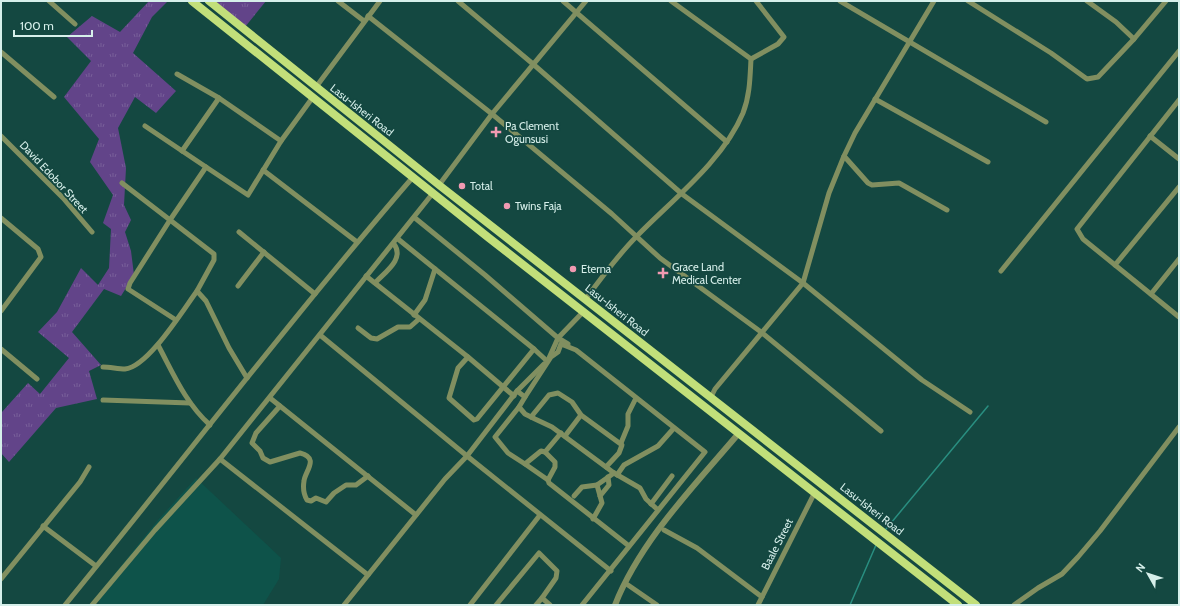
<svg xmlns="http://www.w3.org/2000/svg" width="1180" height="606" viewBox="0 0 1180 606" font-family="Cabin,sans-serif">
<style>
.built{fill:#0e534a}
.grass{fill:url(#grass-tufts)}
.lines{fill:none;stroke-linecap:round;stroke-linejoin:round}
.stream{stroke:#298e80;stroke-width:1.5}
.minor{stroke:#818f60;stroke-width:5}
.tertiary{stroke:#818f60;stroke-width:6}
.primary{stroke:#c2df7a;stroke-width:8}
.poi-dot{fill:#f19ab2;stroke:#144841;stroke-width:1.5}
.labels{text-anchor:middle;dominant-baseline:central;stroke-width:3.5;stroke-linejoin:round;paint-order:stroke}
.street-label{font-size:11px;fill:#d6efea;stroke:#144841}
.poi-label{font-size:11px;fill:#d6efea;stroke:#144841;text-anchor:start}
</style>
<defs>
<pattern id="grass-tufts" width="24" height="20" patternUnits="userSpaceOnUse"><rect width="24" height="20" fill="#624489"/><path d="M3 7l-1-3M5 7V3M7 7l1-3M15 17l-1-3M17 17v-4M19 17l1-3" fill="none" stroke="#785f9a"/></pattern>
</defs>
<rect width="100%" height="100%" fill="#144841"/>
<path class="built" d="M 196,478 L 281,558 L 279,579 L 263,605 L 101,605 L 96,598 L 99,593 L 158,520 Z"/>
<g class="grass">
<path d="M 149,1 L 168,1 L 152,17 L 133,53 L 176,91 L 156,113 L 135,97 L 118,128 L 126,168 L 124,205 L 131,220 L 125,232 L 131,251 L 134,275 L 121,296 L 104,289 L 72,332 L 101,365 L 89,371 L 97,399 L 56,408 L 9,462 L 1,453 L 2,412 L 28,383 L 40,394 L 69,358 L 38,332 L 57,312 L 81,268 L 98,285 L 109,268 L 111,229 L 103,223 L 113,195 L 90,162 L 99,139 L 64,97 L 91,61 L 67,37 L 92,16 L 120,32 Z"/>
<path d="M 215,1 L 266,1 L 245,27 Z"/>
</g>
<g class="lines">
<g class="stream">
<path d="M 886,529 L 988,406"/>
<path d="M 850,605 L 876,545"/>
</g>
<g class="minor">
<path d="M 49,1 L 75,24"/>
<path d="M 338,1 L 364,21"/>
<path d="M 458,1 L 533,64 L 682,194 L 803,283 L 922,380 L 970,412"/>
<path d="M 563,1 L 727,142"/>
<path d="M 840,1 L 1046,122"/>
<path d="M 968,1 L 1051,53 L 1087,79 L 1098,77 L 1134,39 L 1166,1"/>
<path d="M 1087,1 L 1116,22 L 1134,39"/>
<path d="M 368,16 L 492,114 L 612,214 L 660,258 L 761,332 L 881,431"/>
<path d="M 1,52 L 54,97"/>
<path d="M 751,59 L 778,44 L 784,37 L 756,1"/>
<path d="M 177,74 L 219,98 L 281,141"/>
<path d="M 316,87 L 380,1"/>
<path d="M 875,99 L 988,162"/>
<path d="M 1179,100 L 1077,229 L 1083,239 L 1179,317"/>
<path d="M 145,126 L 206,167"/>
<path d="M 1,136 L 63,198 L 92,232"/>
<path d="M 1150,136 L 1179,159"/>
<path d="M 182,151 L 219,98"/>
<path d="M 844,156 L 868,183 L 872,185 L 899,183 L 947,210"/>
<path d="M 263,170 L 357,242"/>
<path d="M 122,183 L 170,220 L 130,283 L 128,289 L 176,320"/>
<path d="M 439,185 L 492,114 L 586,1"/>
<path d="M 1,218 L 38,249 L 41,257 L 1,311"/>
<path d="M 415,218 L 485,275 L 558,338 L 568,344"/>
<path d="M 239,232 L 315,294"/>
<path d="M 398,239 L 534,349 L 547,361"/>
<path d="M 1115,265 L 1179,187"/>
<path d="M 1001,271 L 1179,51"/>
<path d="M 366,276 L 468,357 L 514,396"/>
<path d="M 375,283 C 385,272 405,259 394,244"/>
<path d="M 238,286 L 264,252"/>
<path d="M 1151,294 L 1179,259"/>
<path d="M 585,300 C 601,278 618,255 637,236 C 672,200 723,161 743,113 C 750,95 750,77 751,59 L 671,1"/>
<path d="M 414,315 L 425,300 L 435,269"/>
<path d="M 358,328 L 371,338 L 377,339 L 398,327 L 410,327 L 419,319"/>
<path d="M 320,335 L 467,456 L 611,571"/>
<path d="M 158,345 C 173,373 186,404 210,425"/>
<path d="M 1,349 L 37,379"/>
<path d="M 468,357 L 458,368 L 449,398 L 474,420 L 477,419 L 534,349"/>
<path d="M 549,358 L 558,338 L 584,311"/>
<path d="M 103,367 C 110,367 118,369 125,369 C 148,367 183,310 197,291"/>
<path d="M 247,378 L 229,348 L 206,301 L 197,291 L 214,260 L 214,254 L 170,220 L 206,167 L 248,195 L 281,141 L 313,97"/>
<path d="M 517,391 L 525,397 L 519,407 L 525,414 L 535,419 L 552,427 L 614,473 L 640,488 L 646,499 L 658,510"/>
<path d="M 525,397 L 551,357 L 558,352 L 561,344 L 576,350 L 705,452 L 582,605"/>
<path d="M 711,397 L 715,389 L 803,283 L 829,193 L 844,156 L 855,133 L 934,1"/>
<path d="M 270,398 L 416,515"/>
<path d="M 103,400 L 190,403"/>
<path d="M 280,406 L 256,433 L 252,443 L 260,451 L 263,458 L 270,462 L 300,453 C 320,458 305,471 304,481 C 303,487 304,495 307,500 L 311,501 L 316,498 L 326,502 L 334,493 L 346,485 L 356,485 L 368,476"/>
<path d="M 519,407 L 495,437 L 508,453 L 525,464 L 541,451 L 545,452"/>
<path d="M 531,417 L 549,395 L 558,393 L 572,402 L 581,415 L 622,445 L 619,453 L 606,467"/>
<path d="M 561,433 L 545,452 L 555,462 L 555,467 L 548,480 L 549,483 L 629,546"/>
<path d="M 565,436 L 581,415"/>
<path d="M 621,443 L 628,426 L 628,414 L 636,398"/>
<path d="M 220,459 L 368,575"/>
<path d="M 525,464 L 548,480"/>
<path d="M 617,475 L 624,465 L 658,446 L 674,428"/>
<path d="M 574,496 L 582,487 L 597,485"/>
<path d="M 600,496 L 609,485 L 608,477"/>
<path d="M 651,504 L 672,476"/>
<path d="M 593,519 L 602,503 L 597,485 L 614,473"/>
<path d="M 43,526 L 96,566"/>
<path d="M 664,530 L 697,548 L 762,597"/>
<path d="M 1,579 L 80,482 L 89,467"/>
<path d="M 628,585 L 657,605"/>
<path d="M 65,605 C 181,463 293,316 413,177"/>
<path d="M 92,605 L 155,530 L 220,459 L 433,193"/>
<path d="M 344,605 L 445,479 L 467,456 L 517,391 L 544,364"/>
<path d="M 470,605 L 540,515"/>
<path d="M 496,605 L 539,553 L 557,571 L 556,578 L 542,598"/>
<path d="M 536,605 L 542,598 L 550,605"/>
<path d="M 758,605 L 815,492"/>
<path d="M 1014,605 L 1038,588 L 1062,574 L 1078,557 L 1100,531 L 1179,427"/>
</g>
<path class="tertiary" d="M 615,605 C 640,541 695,485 739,433"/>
<g class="primary">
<path d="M 192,1 L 489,238 L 958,605"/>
<path d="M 209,1 L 439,185 L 976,605"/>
</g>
</g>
<g class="poi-dot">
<path d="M494 126h4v4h4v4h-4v4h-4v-4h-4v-4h4z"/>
<circle cx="462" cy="186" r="4"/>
<circle cx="507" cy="206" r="4"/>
<circle cx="573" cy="269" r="4"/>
<path d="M661 267h4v4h4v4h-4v4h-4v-4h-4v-4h4z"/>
</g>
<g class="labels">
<g class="street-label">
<text transform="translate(362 110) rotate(38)">Lasu-Isheri Road</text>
<text transform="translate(54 177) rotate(47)">David Edobor Street</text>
<text transform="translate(617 310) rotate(38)">Lasu-Isheri Road</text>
<text transform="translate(872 509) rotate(38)">Lasu-Isheri Road</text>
<text transform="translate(777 544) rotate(-63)">Baale Street</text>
</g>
<g class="poi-label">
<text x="505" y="126">Pa Clement<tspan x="505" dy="13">Ogunsusi</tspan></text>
<text x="470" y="186">Total</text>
<text x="515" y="206">Twins Faja</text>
<text x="672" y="267">Grace Land<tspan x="672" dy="13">Medical Center</tspan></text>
<text x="581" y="269">Eterna</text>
</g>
</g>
<rect width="1180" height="606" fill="none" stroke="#d6efea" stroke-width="4"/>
<g transform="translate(1148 574) rotate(309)" stroke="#144841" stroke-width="3" paint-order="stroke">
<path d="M0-3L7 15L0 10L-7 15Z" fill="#d6efea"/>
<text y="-6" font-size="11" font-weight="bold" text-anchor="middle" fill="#d6efea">N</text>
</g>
<path d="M14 30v6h78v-6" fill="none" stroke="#d6efea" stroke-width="2"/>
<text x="20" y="30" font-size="12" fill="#d6efea" stroke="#144841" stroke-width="3" paint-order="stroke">100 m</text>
</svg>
